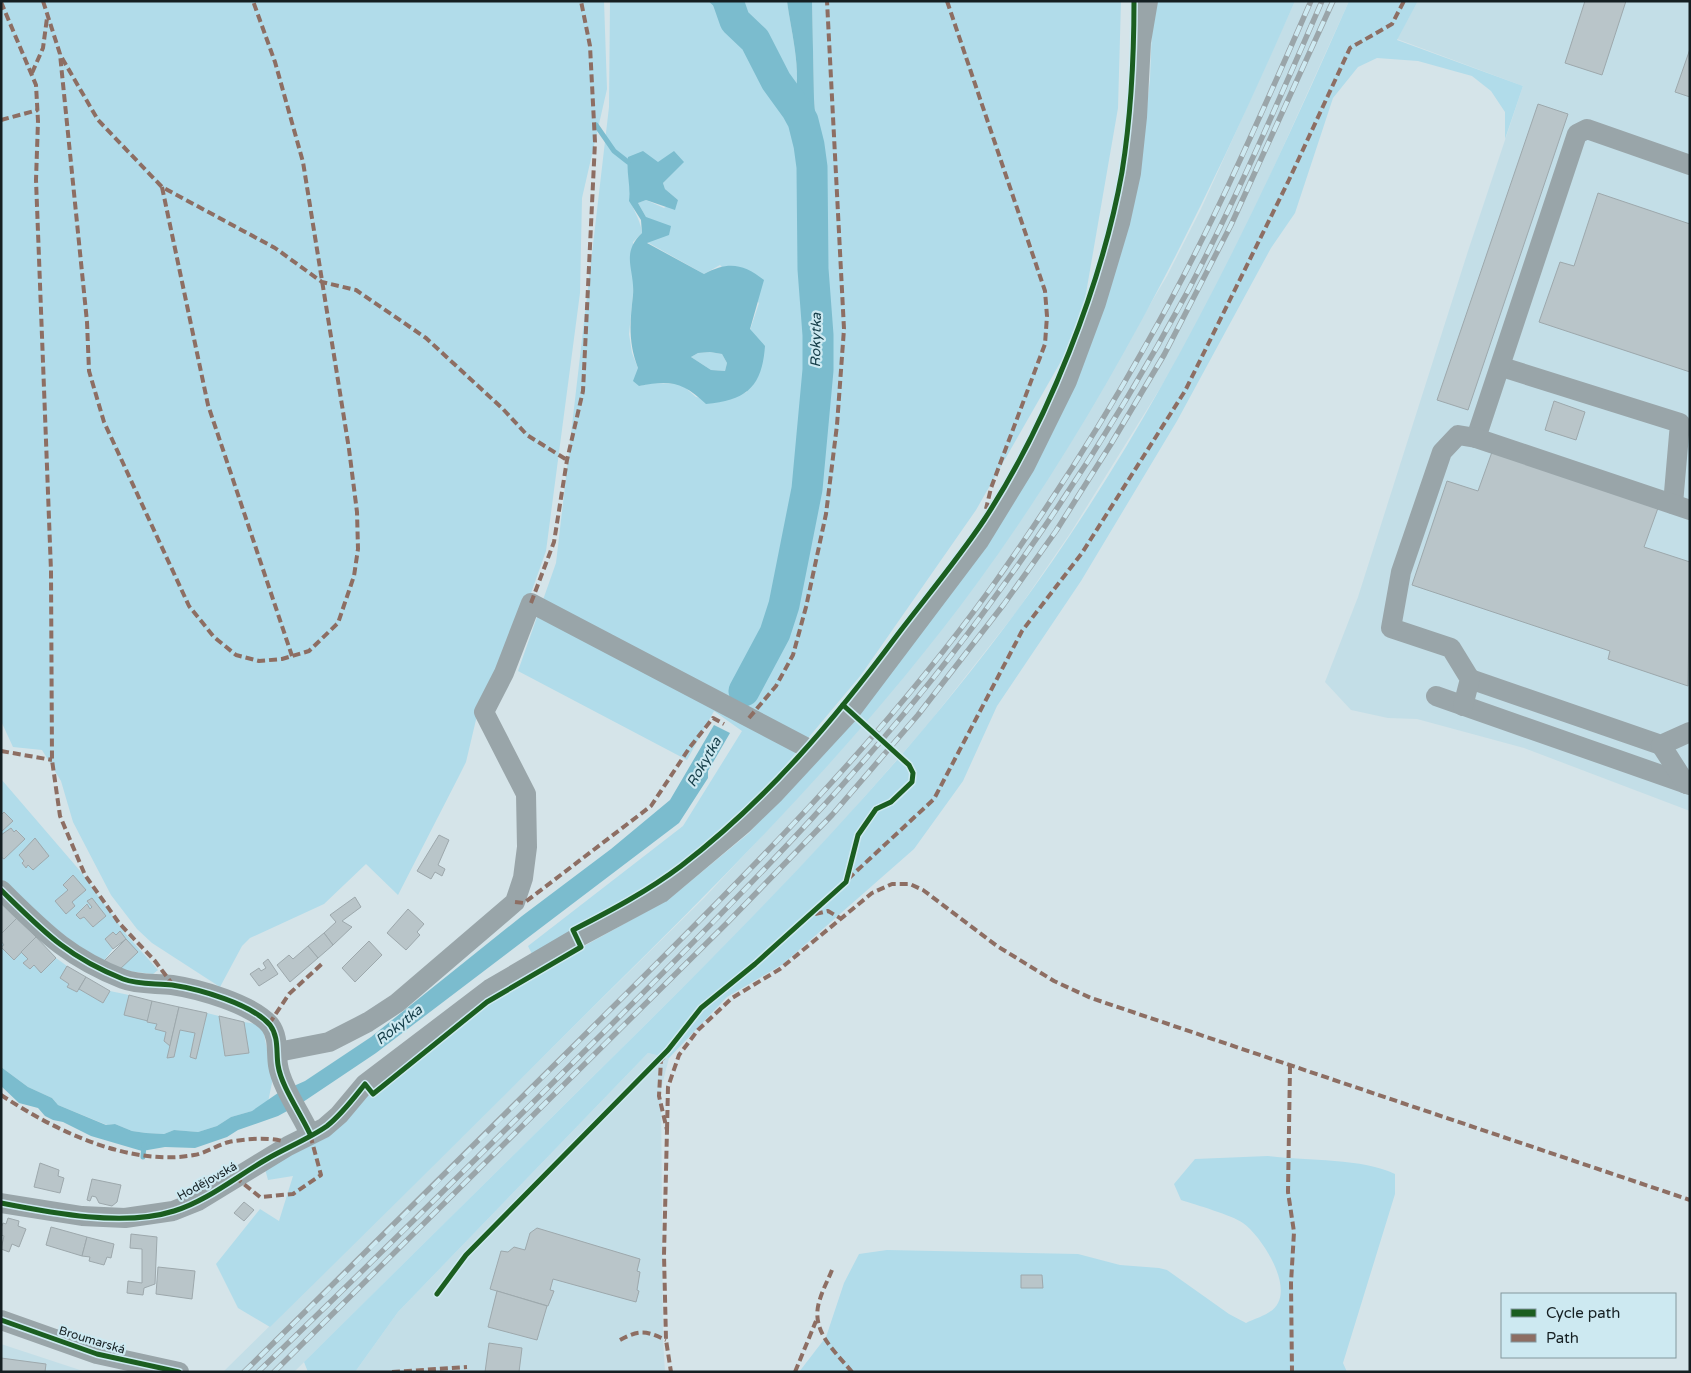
<svg xmlns="http://www.w3.org/2000/svg" width="1691" height="1373" viewBox="0 0 1691 1373" font-family="'Varela Round',sans-serif">
<style>
.built{fill:#c3dee7}
.green{fill:#b1dcea;fill-rule:evenodd}
.water{fill:#7bbcce;fill-rule:evenodd}
.lines{fill:none;stroke-linecap:round;stroke-linejoin:round}
.stream{stroke:#7bbcce;stroke-width:5}
.river{stroke:#7bbcce;stroke-width:31}
.building{fill:#b9c5c9;stroke:#9da8ac}
.minor{stroke:#99a5a9;stroke-width:20}
.rail-casing{stroke:#9aa5a9;stroke-width:5.5}
.rail{stroke:#cde9f1;stroke-width:4;stroke-dasharray:11;stroke-linecap:butt}
.quiet{stroke:#8d6e63;stroke-width:4;stroke-dasharray:8 4;stroke-linecap:butt}
.cycleway-casing{stroke:#cde9f1;stroke-width:8}
.cycleway{stroke:#1b5e20;stroke-width:5}
.labels{text-anchor:middle;dominant-baseline:central;stroke-width:4.5;stroke-linejoin:round;paint-order:stroke}
.street-label{font-size:12px;fill:#151f22;stroke:#cde9f1}
.water-label{font-size:14px;font-style:italic;fill:#153d48;stroke:#cde9f1}
</style>
<rect width="100%" height="100%" fill="#d5e4e9"/>
<g class="built">
<path d="M 1295,1 L 1349,1 L 1245,231 L 1177,361 L 1071,532 L 1017,611 L 929,723 L 839,826 L 740,931 L 294,1372 L 223,1372 L 705,897 L 803,792 L 891,692 L 977,582 L 1030,505 L 1167,276 L 1201,209 Z"/>
<path d="M 1418,1 L 1690,1 L 1690,811 L 1524,748 L 1417,719 L 1388,718 L 1351,710 L 1325,682 L 1358,597 L 1468,251 L 1523,86 L 1397,39 Z"/>
<path d="M 648,1053 L 669,1058 L 661,1089 L 663,1339 L 665,1372 L 355,1372 L 398,1312 Z"/>
<path d="M 1,1344 L 80,1370 L 85,1372 L 1,1372 Z"/>
</g>
<g class="green">
<path d="M 1,1 L 604,1 L 607,89 L 582,198 L 580,293 L 546,551 L 514,641 L 479,707 L 466,762 L 458,778 L 398,895 L 366,864 L 324,904 L 250,938 L 242,946 L 220,987 L 152,943 L 137,929 L 111,895 L 73,822 L 61,781 L 42,750 L 13,747 L 1,721 Z"/>
<path d="M 610,1 L 787,1 C 791,32 805,82 791,109 L 797,122 L 806,164 L 818,152 L 814,99 L 812,1 L 1121,1 L 1118,108 L 1080,328 L 976,510 L 861,675 L 768,786 L 658,884 L 534,958 L 528,946 L 683,826 L 742,731 L 714,711 L 687,760 L 518,671 L 556,563 L 609,107 ZM 683,162 L 663,183 L 665,189 L 678,200 L 664,208 L 646,200 L 638,203 L 646,217 L 647,242 L 704,274 L 720,265 L 759,303 L 750,330 L 747,392 L 719,402 L 696,397 L 681,384 L 652,383 L 639,386 L 638,368 L 632,353 L 629,334 L 633,294 L 633,242 L 642,233 C 640,215 628,206 630,191 Z"/>
<path d="M 1153,1 L 1295,1 C 1206,205 1109,402 978,582 C 869,731 739,863 608,992 C 496,1104 383,1216 270,1327 L 238,1308 L 216,1264 L 260,1209 L 279,1221 L 293,1176 L 268,1180 L 264,1165 L 322,1133 L 458,1022 L 505,990 L 669,899 L 749,833 L 854,716 L 1042,449 L 1142,151 L 1150,79 Z"/>
<path d="M 1349,1 L 1418,1 L 1397,40 L 1523,86 L 1505,139 L 1505,112 L 1491,91 L 1472,76 L 1418,61 L 1377,58 L 1358,67 L 1333,98 L 1295,213 L 1271,248 L 1177,421 L 1081,581 L 997,706 L 963,781 L 914,849 L 783,964 L 727,997 L 669,1058 L 648,1053 L 398,1312 L 355,1372 L 308,1372 L 304,1362 C 415,1252 527,1142 638,1032 C 772,899 904,764 1016,612 C 1156,423 1255,215 1349,1 Z"/>
<path d="M 710,352 L 722,354 L 727,363 L 725,371 L 711,370 L 691,357 L 698,353 Z"/>
<path d="M 1,779 L 81,872 L 125,933 L 158,970 L 153,974 L 119,970 L 137,952 L 120,932 L 116,935 L 113,932 L 105,939 L 113,949 L 103,962 L 61,936 L 1,879 L 1,857 L 4,859 L 25,839 L 17,830 L 14,832 L 11,828 L 1,835 L 1,832 L 13,821 L 4,812 L 1,815 ZM 35,839 L 49,856 L 33,870 L 28,865 L 26,868 L 22,863 ZM 73,875 L 86,890 L 72,902 L 66,913 L 55,901 L 68,890 L 63,885 ZM 92,898 L 106,916 L 93,927 L 84,917 L 80,919 L 76,915 L 86,904 L 90,909 L 92,907 L 87,901 Z"/>
<path d="M 1,941 L 4,945 L 2,948 L 14,960 L 21,952 L 28,959 L 23,963 L 30,969 L 34,965 L 42,972 L 56,958 L 67,966 L 61,979 L 69,984 L 68,987 L 77,992 L 79,989 L 103,1003 L 110,991 L 129,995 L 148,1022 L 157,1024 L 156,1029 L 166,1032 L 164,1041 L 170,1046 L 168,1058 L 174,1057 L 180,1030 L 195,1033 L 190,1057 L 196,1059 L 207,1013 L 219,1016 L 225,1056 L 249,1053 L 244,1022 L 262,1025 L 273,1078 L 268,1102 L 252,1111 L 231,1117 L 217,1126 L 198,1132 L 174,1130 L 164,1134 L 146,1133 L 132,1131 L 115,1124 L 107,1125 L 58,1105 L 52,1098 L 28,1087 L 1,1067 Z"/>
<path d="M 1268,1156 C 1305,1161 1363,1158 1395,1174 L 1395,1194 L 1343,1363 L 1347,1372 L 799,1372 L 826,1337 L 844,1283 L 859,1254 L 887,1250 L 1078,1254 L 1120,1265 L 1159,1268 L 1167,1270 L 1229,1314 L 1246,1323 C 1256,1318 1273,1314 1278,1303 C 1290,1281 1261,1236 1243,1223 C 1232,1215 1196,1205 1181,1200 L 1174,1184 L 1195,1159 ZM 1021,1275 L 1042,1275 L 1042,1288 L 1021,1288 Z"/>
</g>
<g class="water">
<path d="M 787,1 L 812,1 L 814,99 L 818,152 L 806,165 L 797,122 L 791,109 C 805,82 791,32 787,1 Z"/>
<path d="M 643,151 L 658,162 L 674,151 L 684,162 L 663,183 L 665,189 L 678,200 L 675,210 L 646,200 L 638,203 L 646,217 L 671,226 L 669,235 L 647,243 L 704,274 C 729,261 743,264 764,280 L 750,329 L 765,346 C 762,386 748,400 706,404 C 683,382 670,380 639,386 L 633,381 L 638,368 C 628,342 630,322 633,295 C 635,269 620,254 642,233 L 641,220 L 629,201 C 631,186 626,173 628,157 ZM 710,352 L 722,354 L 727,363 L 725,371 L 711,370 L 691,357 L 698,353 Z"/>
<path d="M 714,725 L 730,733 L 708,771 L 708,778 L 679,823 L 376,1053 L 300,1104 L 278,1116 L 238,1130 L 227,1137 L 195,1148 L 165,1147 L 142,1151 L 91,1136 L 63,1122 L 53,1120 L 45,1116 L 38,1108 L 19,1103 L 1,1086 L 1,1067 L 28,1087 L 52,1098 L 58,1105 L 106,1125 L 115,1124 L 132,1131 L 146,1133 L 164,1134 L 174,1130 L 198,1132 L 217,1126 L 231,1117 L 252,1111 L 278,1093 L 305,1081 L 371,1037 L 522,916 L 611,849 L 670,800 Z"/>
</g>
<g class="lines">
<g class="stream">
<path d="M 712,1 L 735,21"/>
<path d="M 596,125 L 614,151 L 628,162"/>
<path d="M 143,1157 L 144,1145"/>
</g>
<path class="river" d="M 728,1 L 735,21 L 755,40 L 776,81 L 797,110 L 803,121 L 809,145 L 812,167 L 813,269 L 818,335 L 818,370 L 807,489 L 784,605 L 775,633 L 744,691"/>
</g>
<g class="building">
<path d="M 1585,1 L 1626,1 L 1602,75 L 1565,63 Z"/>
<path d="M 1690,49 L 1690,97 L 1675,92 Z"/>
<path d="M 1538,104 L 1568,114 L 1468,410 L 1437,400 Z"/>
<path d="M 1598,193 L 1690,224 L 1690,372 L 1539,322 L 1560,262 L 1574,266 Z"/>
<path d="M 1554,401 L 1585,412 L 1576,440 L 1545,430 Z"/>
<path d="M 1492,452 L 1658,508 L 1644,547 L 1690,562 L 1688,686 L 1608,659 L 1610,651 L 1412,585 L 1447,481 L 1478,491 Z"/>
<path d="M 4,812 L 13,821 L 1,832 L 1,815 Z"/>
<path d="M 11,828 L 14,832 L 16,830 L 25,839 L 4,859 L 1,857 L 1,835 Z"/>
<path d="M 439,835 L 449,840 L 438,865 L 445,869 L 442,876 L 435,872 L 431,879 L 417,871 Z"/>
<path d="M 35,838 L 49,856 L 33,870 L 28,865 L 26,868 L 22,863 L 24,861 L 19,855 Z"/>
<path d="M 73,875 L 86,890 L 72,902 L 75,906 L 66,914 L 55,901 L 68,890 L 63,885 Z"/>
<path d="M 355,897 L 361,907 L 342,921 L 352,927 L 333,945 L 324,933 L 336,922 L 330,915 Z"/>
<path d="M 92,898 L 106,916 L 93,927 L 84,917 L 80,919 L 76,915 L 87,904 L 90,909 L 92,907 L 87,901 Z"/>
<path d="M 1,902 L 17,918 L 1,934 Z"/>
<path d="M 408,909 L 424,924 L 417,932 L 420,935 L 406,950 L 387,933 Z"/>
<path d="M 17,918 L 36,937 L 14,960 L 1,947 L 4,945 L 1,941 L 1,934 Z"/>
<path d="M 120,931 L 126,939 L 113,949 L 105,939 L 113,932 L 116,935 Z"/>
<path d="M 324,933 L 333,945 L 318,958 L 308,946 Z"/>
<path d="M 36,937 L 56,958 L 41,973 L 34,965 L 30,969 L 23,963 L 28,959 L 21,952 Z"/>
<path d="M 126,939 L 138,952 L 119,970 L 103,962 Z"/>
<path d="M 369,941 L 382,955 L 355,982 L 342,968 Z"/>
<path d="M 308,946 L 318,958 L 290,982 L 277,965 L 289,955 L 293,959 Z"/>
<path d="M 268,959 L 278,974 L 259,986 L 250,974 L 259,968 L 261,971 L 266,968 L 263,963 Z"/>
<path d="M 67,966 L 86,977 L 77,992 L 67,987 L 69,984 L 60,978 Z"/>
<path d="M 86,977 L 110,991 L 103,1003 L 79,989 Z"/>
<path d="M 129,995 L 152,1001 L 148,1021 L 124,1015 Z"/>
<path d="M 152,1001 L 179,1007 L 170,1046 L 164,1041 L 166,1032 L 155,1029 L 157,1024 L 147,1022 Z"/>
<path d="M 179,1007 L 207,1013 L 196,1059 L 190,1057 L 195,1033 L 180,1030 L 174,1057 L 167,1058 Z"/>
<path d="M 219,1016 L 244,1022 L 249,1053 L 225,1056 Z"/>
<path d="M 40,1163 L 59,1170 L 58,1176 L 64,1178 L 60,1193 L 34,1187 Z"/>
<path d="M 92,1179 L 121,1185 L 117,1202 L 112,1206 L 99,1203 L 96,1197 L 92,1196 L 90,1201 L 87,1200 Z"/>
<path d="M 244,1202 L 254,1210 L 244,1221 L 234,1213 Z"/>
<path d="M 8,1218 L 19,1221 L 18,1226 L 26,1229 L 19,1247 L 12,1244 L 9,1252 L 1,1249 L 4,1236 L 1,1235 L 1,1228 L 3,1223 L 6,1224 Z"/>
<path d="M 51,1227 L 87,1237 L 82,1256 L 46,1245 Z"/>
<path d="M 537,1228 L 640,1259 L 637,1271 L 640,1272 L 637,1290 L 639,1291 L 636,1302 L 553,1279 L 550,1290 L 554,1291 L 548,1306 L 490,1289 L 501,1251 L 508,1252 L 514,1247 L 525,1250 L 530,1233 Z"/>
<path d="M 131,1234 L 157,1237 L 155,1284 L 144,1288 L 143,1295 L 127,1293 L 128,1281 L 142,1283 L 142,1249 L 130,1248 Z"/>
<path d="M 87,1237 L 114,1244 L 111,1258 L 107,1257 L 104,1265 L 89,1261 L 90,1257 L 82,1256 Z"/>
<path d="M 158,1267 L 195,1271 L 192,1299 L 156,1294 Z"/>
<path d="M 1021,1275 L 1042,1275 L 1043,1288 L 1021,1288 Z"/>
<path d="M 497,1291 L 547,1306 L 537,1340 L 488,1327 Z"/>
<path d="M 489,1343 L 522,1348 L 519,1372 L 485,1372 Z"/>
<path d="M 1,1358 L 46,1364 L 45,1372 L 1,1372 Z"/>
</g>
<g class="lines">
<g class="minor">
<path d="M 1502,367 L 1680,423 L 1673,504"/>
<path d="M 1476,438 L 1577,134 L 1587,129 L 1690,165"/>
<path d="M 1470,679 L 1661,745 L 1690,732"/>
<path d="M 1436,696 L 1690,785"/>
<path d="M 1463,706 L 1470,679 L 1451,648 L 1391,628 L 1401,572 L 1442,452 L 1458,435 L 1476,438 L 1690,510"/>
<path d="M 1661,745 L 1686,784"/>
<path d="M 1,890 C 43,931 67,957 123,979 C 138,985 156,983 172,985 C 199,989 252,1004 270,1025 C 279,1037 276,1052 278,1065 C 281,1086 301,1114 310,1134"/>
<path d="M 278,1052 L 329,1042 L 368,1022 L 397,1003 L 515,902 L 523,878 L 527,847 L 526,794 L 484,712 L 504,673 L 531,603 L 813,751"/>
<path d="M 1,1203 L 82,1216 L 125,1218 L 173,1211 L 198,1201 L 288,1146 L 324,1128 L 339,1115 L 365,1084 L 490,989 L 577,938 L 661,893 L 743,824 L 775,793 L 850,712 L 979,541 L 1025,466 L 1067,381 L 1096,303 L 1120,223 L 1131,173 L 1137,117 L 1141,42 L 1148,1"/>
<path d="M 1,1320 L 97,1354 L 179,1372"/>
</g>
<g class="rail-casing">
<g id="rail">
<path d="M 244,1372 C 370,1249 495,1125 620,1000 C 751,870 883,738 991,588 C 1047,509 1100,427 1147,343 C 1210,233 1260,117 1311,1"/>
<path d="M 258,1372 C 377,1258 493,1142 610,1026 C 747,889 884,752 997,594 C 1068,497 1132,395 1189,289 C 1238,195 1280,98 1322,1"/>
<path d="M 274,1372 L 727,923 L 832,815 L 918,715 L 1004,604 L 1056,531 L 1111,444 L 1164,355 L 1231,225 L 1333,1"/>
</g>
</g>
<use href="#rail" class="rail"/>
<g class="quiet">
<path d="M 43,1 L 60,54 L 87,322 L 89,371 L 104,422 L 189,606 L 214,637 L 236,655 L 259,661 L 282,659 L 309,651 L 338,623 L 354,576 L 358,549 L 357,512 L 349,449 L 303,162 L 275,62 L 253,1"/>
<path d="M 947,1 L 1045,291 L 1047,316 L 1045,344 L 991,488 L 986,509"/>
<path d="M 1,2 L 36,85 L 38,121 L 36,180 L 51,571 L 52,760 L 60,816 L 85,875 L 119,923 L 155,961 L 173,985"/>
<path d="M 62,58 L 98,120 L 162,187 L 275,248 L 322,282 L 356,290 L 426,338 L 503,409 L 527,435 L 567,460"/>
<path d="M 32,73 L 43,48 L 47,18"/>
<path d="M 1,120 L 38,110"/>
<path d="M 162,187 L 208,405 L 292,656"/>
<path d="M 531,603 L 554,542 L 567,460 L 583,391 L 595,142 L 590,46 L 581,1"/>
<path d="M 749,718 L 776,686 L 793,655 L 806,607 L 826,514 L 837,425 L 844,329 L 827,1"/>
<path d="M 1,751 L 52,760"/>
<path d="M 848,879 L 934,799 L 1022,631 L 1082,553 L 1185,391 L 1288,182 L 1350,48 L 1392,24 L 1404,1"/>
<path d="M 515,902 L 524,903 L 651,806 L 690,747 L 713,718 L 724,724"/>
<path d="M 815,914 L 828,911 L 840,918"/>
<path d="M 269,1024 L 289,994 L 324,962"/>
<path d="M 664,1057 L 661,1060 L 659,1096 L 667,1130 L 664,1255 L 666,1340 L 671,1372"/>
<path d="M 1290,1066 L 1288,1192 L 1294,1232 L 1291,1283 L 1292,1372"/>
<path d="M 1,1095 C 54,1130 129,1167 194,1155 C 206,1153 217,1145 229,1142 C 244,1139 267,1137 282,1141"/>
<path d="M 667,1130 L 668,1087 L 679,1055 L 698,1030 L 732,998 L 780,969 L 872,893 L 892,884 L 910,884 L 923,890 L 997,946 L 1054,981 L 1091,998 L 1690,1200"/>
<path d="M 235,1177 L 260,1197 L 293,1194 L 321,1175 L 310,1134"/>
<path d="M 832,1270 C 828,1280 823,1289 820,1299 C 809,1330 834,1350 852,1372"/>
<path d="M 620,1340 C 640,1329 646,1331 666,1340"/>
<path d="M 392,1372 L 467,1367"/>
<path d="M 795,1372 L 816,1321"/>
</g>
<g class="cycleway-casing">
<g id="cycleway">
<path d="M 1,890 C 43,931 67,957 123,979 C 138,985 156,983 172,985 C 199,989 252,1004 270,1025 C 279,1037 276,1052 278,1065 C 281,1086 301,1114 310,1134"/>
<path d="M 1,1203 C 52,1213 124,1227 174,1211 C 207,1201 237,1176 267,1159 C 284,1149 312,1137 327,1126 C 342,1114 353,1099 365,1084 L 373,1094 L 487,1002 L 581,947 L 573,930 C 610,911 648,891 681,866 C 766,801 835,719 898,634 C 927,596 958,559 984,520 C 1047,424 1102,284 1122,172 C 1131,116 1134,58 1134,1"/>
<path d="M 437,1294 L 466,1255 L 668,1050 L 701,1008 L 755,964 L 846,882 L 858,835 L 876,809 L 891,802 L 912,782 L 913,773 L 909,765 L 843,705"/>
<path d="M 1,1320 L 97,1354 L 179,1372"/>
</g>
</g>
<use href="#cycleway" class="cycleway"/>
</g>
<g class="labels">
<g class="street-label">
<text transform="translate(207 1181) rotate(-29)">Hodějovská</text>
<text transform="translate(92 1340) rotate(17)">Broumarská</text>
</g>
<g class="water-label">
<text transform="translate(816 340) rotate(-89)">Rokytka</text>
<text transform="translate(704 762) rotate(-60)">Rokytka</text>
<text transform="translate(399 1025) rotate(-38)">Rokytka</text>
</g>
</g>
<rect width="1691" height="1373" fill="none" stroke="#151f22" stroke-width="5"/>
<rect x="1501" y="1293" width="175" height="65" fill="#cde9f1" stroke="#83989e"/>
<rect x="1511" y="1309" width="25" height="8" fill="#1b5e20" stroke="#83989e"/>
<text x="1546" y="1318" font-size="15" fill="#151f22">Cycle path</text>
<rect x="1511" y="1334" width="25" height="8" fill="#8d6e63" stroke="#83989e"/>
<text x="1546" y="1343" font-size="15" fill="#151f22">Path</text>
</svg>
